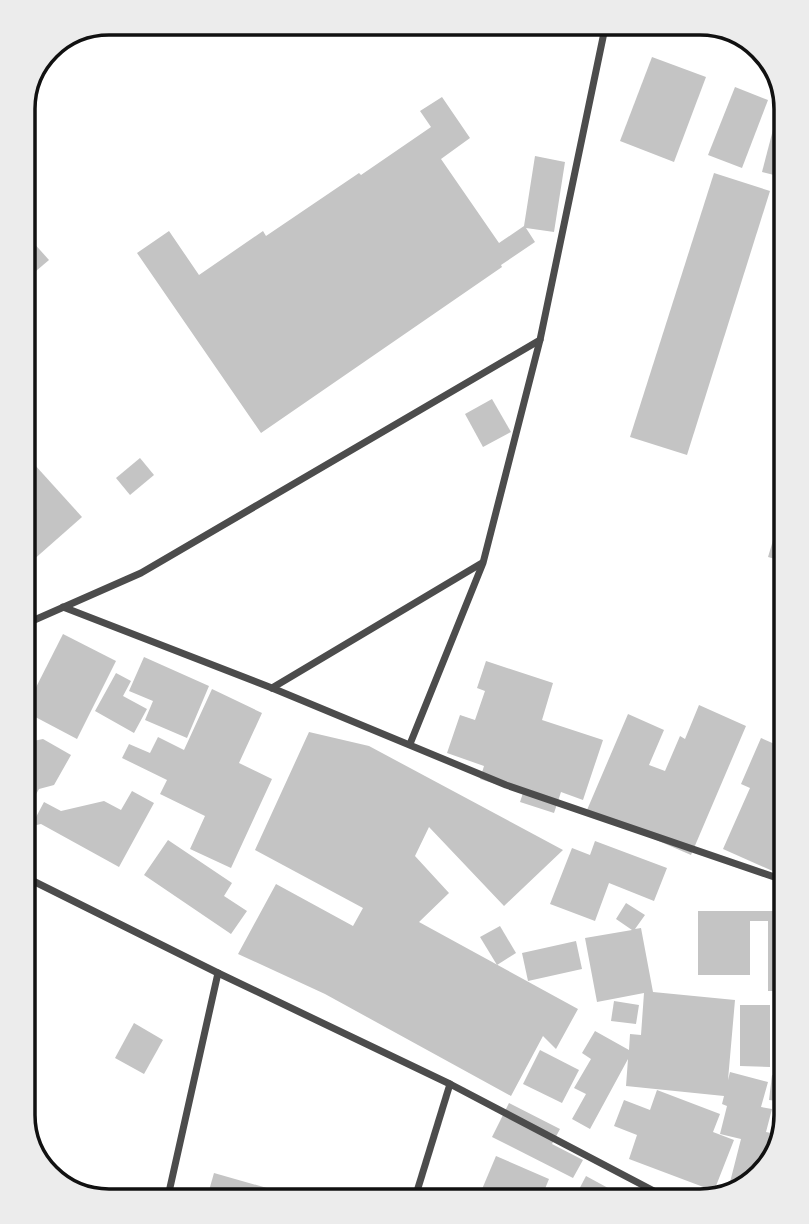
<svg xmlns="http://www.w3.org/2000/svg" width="809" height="1224" viewBox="0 0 809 1224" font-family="Signika,sans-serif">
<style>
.building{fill:#c4c4c4}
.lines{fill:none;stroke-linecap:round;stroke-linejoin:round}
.minor{stroke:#4c4c4c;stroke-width:7}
.rim{fill:none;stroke:#111;stroke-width:3.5}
</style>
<rect width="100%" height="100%" fill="#fff"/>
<g class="building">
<path d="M 652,57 L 706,77 L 674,162 L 620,141 Z"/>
<path d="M 735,87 L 768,100 L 742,168 L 708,155 Z"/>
<path d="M 782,95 L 786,109 L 786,178 L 762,172 Z"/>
<path d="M 442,97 L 470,138 L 441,159 L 499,243 L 524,226 L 535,156 L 565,162 L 554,232 L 526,228 L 535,242 L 501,265 L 502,267 L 261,433 L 137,253 L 169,231 L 199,275 L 263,231 L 266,236 L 359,173 L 361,175 L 431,127 L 420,111 Z"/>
<path d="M 714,173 L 770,191 L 687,455 L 630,437 Z"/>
<path d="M 23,231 L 49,260 L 23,282 Z"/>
<path d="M 492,399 L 511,432 L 483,447 L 465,414 Z"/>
<path d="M 140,458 L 154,475 L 130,495 L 116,478 Z"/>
<path d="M 34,464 L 82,517 L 23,569 L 23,474 Z"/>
<path d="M 786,498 L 786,562 L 768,557 Z"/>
<path d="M 63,634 L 116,661 L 77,739 L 24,711 Z"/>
<path d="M 144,657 L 209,686 L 187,738 L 145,720 L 153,701 L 129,691 Z"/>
<path d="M 486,661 L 553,683 L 542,720 L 603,740 L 583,800 L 561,792 L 554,813 L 520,802 L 523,793 L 480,779 L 484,766 L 447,753 L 460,715 L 475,720 L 485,691 L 477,688 Z"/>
<path d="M 116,673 L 131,681 L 123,696 L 147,709 L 134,733 L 95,711 Z"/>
<path d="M 212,689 L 262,713 L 239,763 L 272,779 L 231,868 L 190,849 L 205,816 L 160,794 L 167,780 L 122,758 L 129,744 L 150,753 L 158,737 L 184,750 Z"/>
<path d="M 699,705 L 746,726 L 691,855 L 587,810 L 628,714 L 664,730 L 649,765 L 665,771 L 680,736 L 685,739 Z"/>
<path d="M 23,725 L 28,742 L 43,739 L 71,755 L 54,785 L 39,789 L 31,803 L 35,819 L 44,802 L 61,811 L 104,801 L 121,810 L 132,791 L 154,803 L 119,867 L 41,824 L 23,828 Z"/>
<path d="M 309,732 L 369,746 L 563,850 L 504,906 L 429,827 L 415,856 L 449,893 L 419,922 L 578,1009 L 556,1049 L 543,1036 L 511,1096 L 325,994 L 238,954 L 276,884 L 353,926 L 363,908 L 255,850 Z"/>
<path d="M 761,738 L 786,749 L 786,877 L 723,849 L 750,788 L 741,784 Z"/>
<path d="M 168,840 L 232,883 L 224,896 L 247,911 L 231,934 L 144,875 Z"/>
<path d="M 595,841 L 667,868 L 654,901 L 609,883 L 595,921 L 550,904 L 572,848 L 590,855 Z"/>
<path d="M 626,903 L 645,915 L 635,929 L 641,928 L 653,992 L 735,1000 L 728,1080 L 730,1072 L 768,1082 L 761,1107 L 772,1109 L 766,1132 L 781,1135 L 775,1159 L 743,1190 L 727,1194 L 741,1139 L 720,1134 L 727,1106 L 722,1104 L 724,1096 L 626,1086 L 628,1059 L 590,1129 L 572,1119 L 586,1094 L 574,1088 L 591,1059 L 582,1053 L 595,1031 L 629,1050 L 630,1034 L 641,1035 L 644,993 L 597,1002 L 585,938 L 632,930 L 616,919 Z"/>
<path d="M 698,911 L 786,911 L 786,991 L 768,991 L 768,921 L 750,921 L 750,975 L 698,975 Z"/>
<path d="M 500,926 L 516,953 L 497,965 L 480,937 Z"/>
<path d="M 576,941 L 582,969 L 528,981 L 522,953 Z"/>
<path d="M 614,1001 L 639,1005 L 636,1024 L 611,1021 Z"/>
<path d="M 740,1005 L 770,1005 L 770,1067 L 740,1066 Z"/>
<path d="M 782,1014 L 786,1014 L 786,1073 L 778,1072 Z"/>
<path d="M 134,1023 L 163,1040 L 144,1074 L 115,1058 Z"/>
<path d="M 540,1050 L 579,1070 L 562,1103 L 523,1084 Z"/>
<path d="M 772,1075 L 786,1077 L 786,1102 L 769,1100 Z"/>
<path d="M 657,1090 L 720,1114 L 713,1132 L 734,1140 L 714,1191 L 629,1159 L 637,1135 L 614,1126 L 624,1100 L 650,1110 Z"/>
<path d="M 509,1103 L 560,1129 L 552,1144 L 583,1160 L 573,1178 L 492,1137 Z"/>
<path d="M 496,1156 L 549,1179 L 540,1201 L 477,1201 Z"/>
<path d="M 214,1173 L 274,1190 L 271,1201 L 206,1201 Z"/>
<path d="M 586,1176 L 632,1201 L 573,1201 Z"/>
</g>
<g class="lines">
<g class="minor">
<path d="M 63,607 L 272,688 L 506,785 L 786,881"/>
<path d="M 23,625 L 141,573 L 540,340 L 606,23"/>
<path d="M 272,688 L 482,563"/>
<path d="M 410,744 L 483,563 L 540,340"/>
<path d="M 23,876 L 218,973 L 450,1084 L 673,1201"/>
<path d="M 167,1201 L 218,973"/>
<path d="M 414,1201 L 450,1084"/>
</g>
</g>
<path d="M0 0H809V1224H0ZM109 35H700A74 74 0 0 1 774 109V1115A74 74 0 0 1 700 1189H109A74 74 0 0 1 35 1115V109A74 74 0 0 1 109 35Z" fill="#ececec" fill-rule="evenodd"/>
<path class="rim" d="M109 35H700A74 74 0 0 1 774 109V1115A74 74 0 0 1 700 1189H109A74 74 0 0 1 35 1115V109A74 74 0 0 1 109 35Z"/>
</svg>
